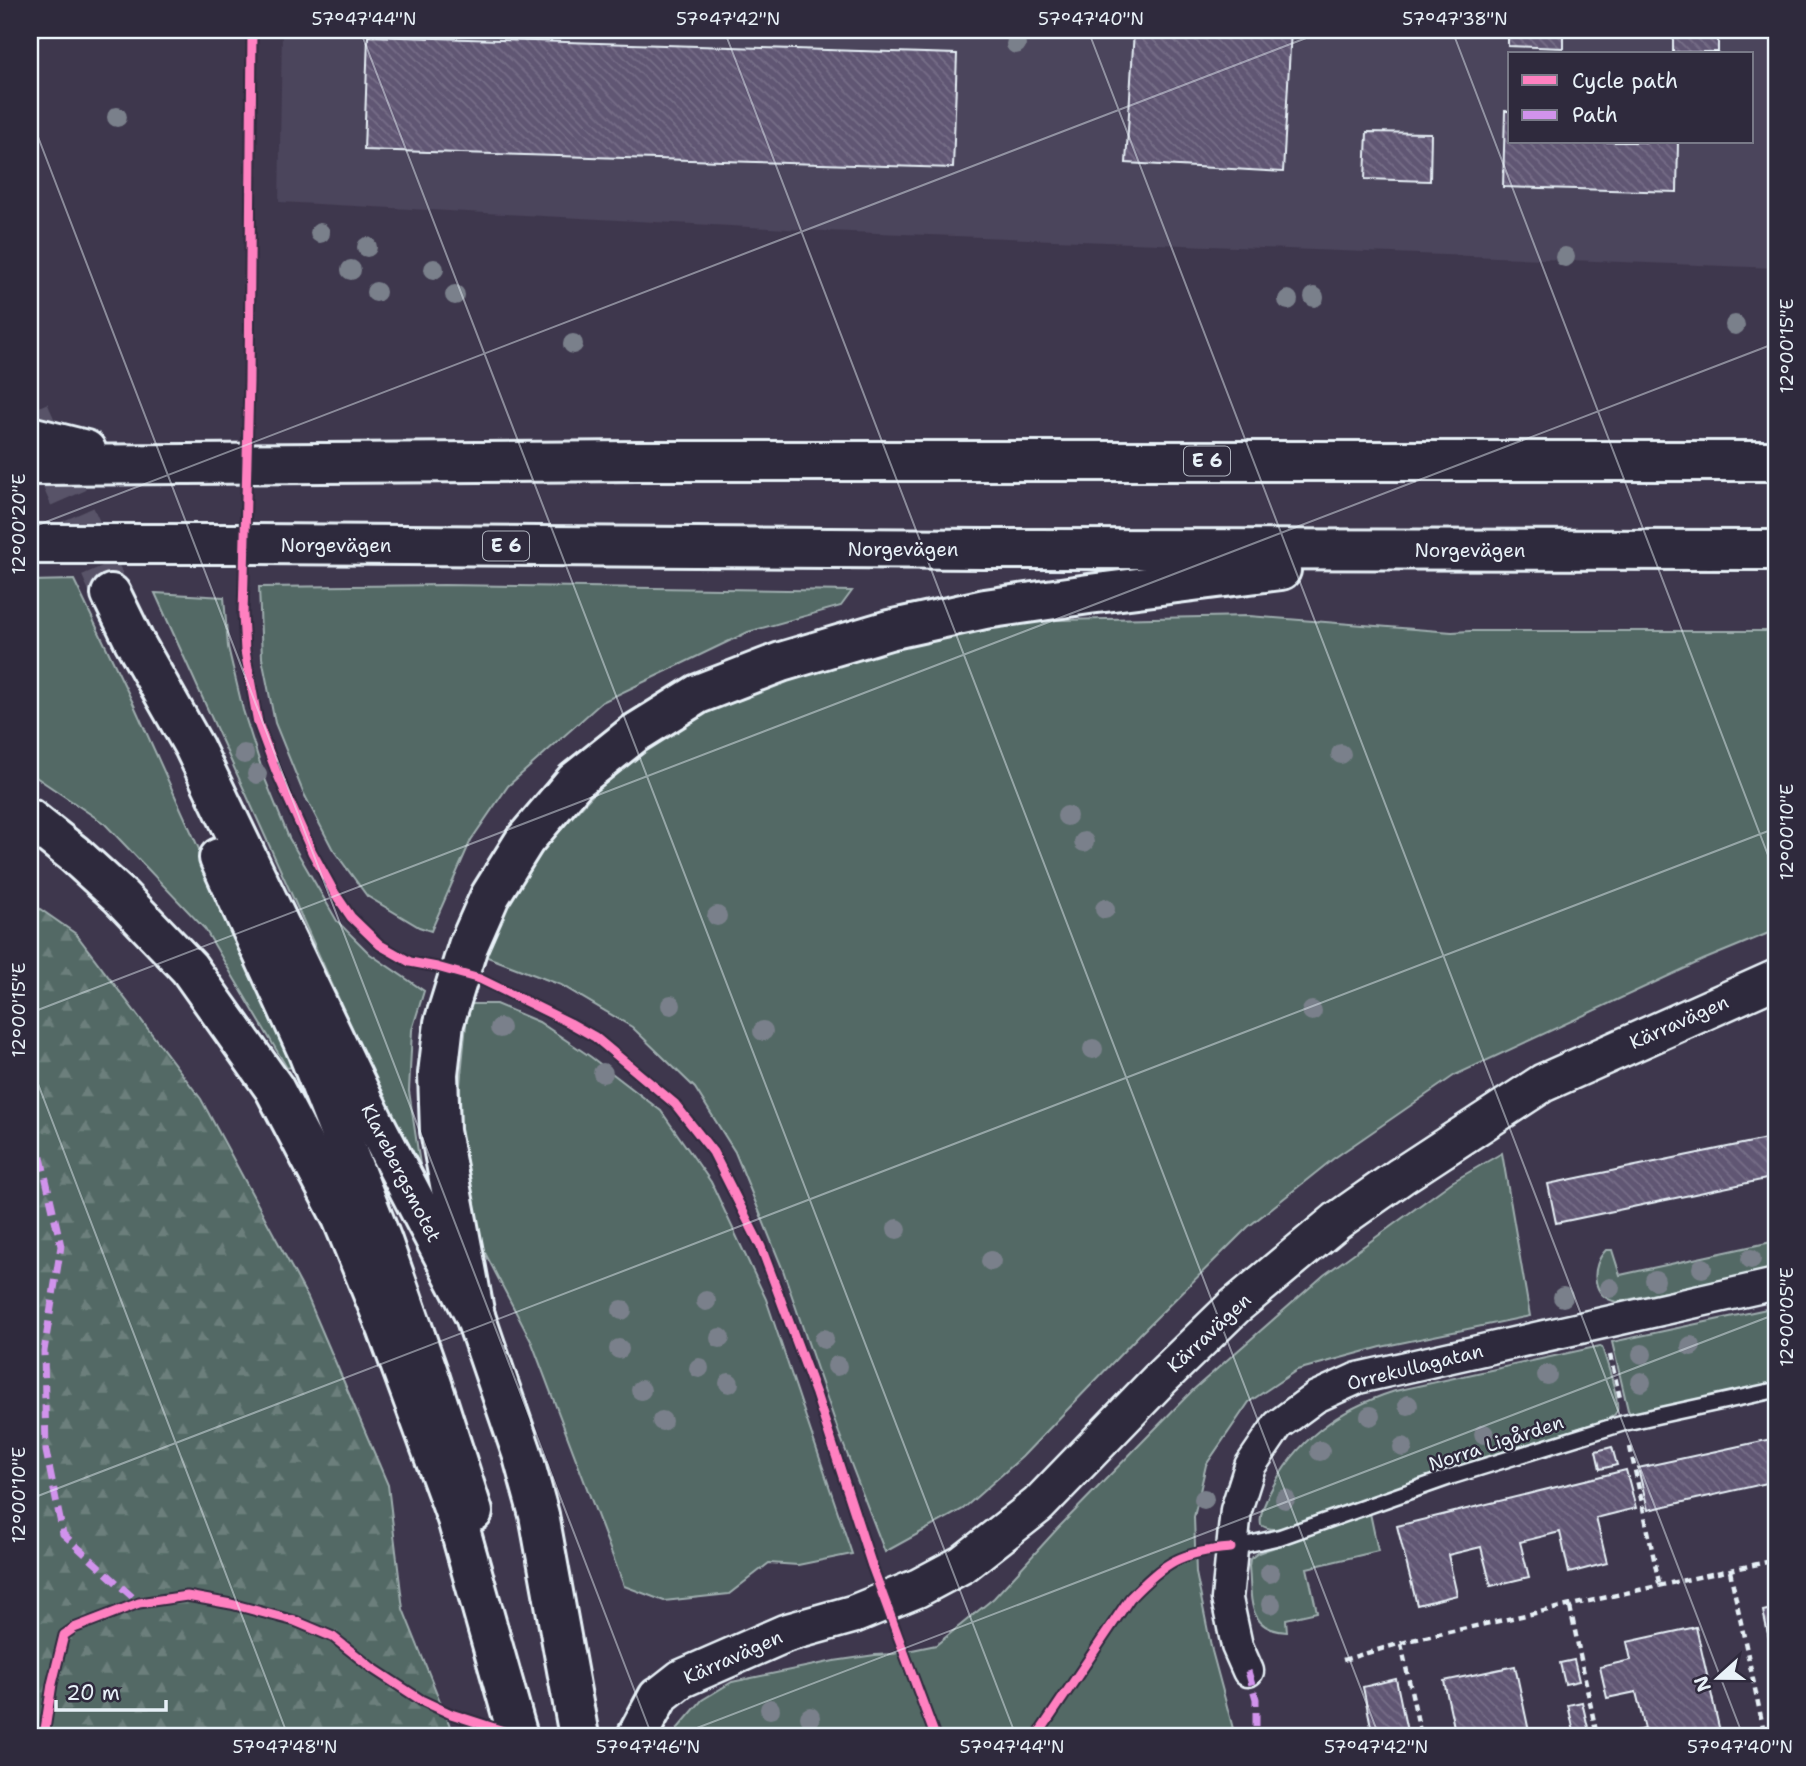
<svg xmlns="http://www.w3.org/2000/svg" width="1806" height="1766" viewBox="0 0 1806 1766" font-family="'Shantell Sans',sans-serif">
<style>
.built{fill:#4b445b;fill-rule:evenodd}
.grass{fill:#536965;stroke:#9eadae;stroke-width:2}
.forest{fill:url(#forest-firs);stroke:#9eadae;stroke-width:2}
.building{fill:url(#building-back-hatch);stroke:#e8f1f8;stroke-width:2}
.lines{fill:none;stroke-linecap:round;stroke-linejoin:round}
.secondary-tunnel{stroke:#585367;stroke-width:38;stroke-dasharray:38 19;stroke-linecap:butt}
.service-casing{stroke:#e8f1f8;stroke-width:19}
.minor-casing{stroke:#e8f1f8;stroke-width:35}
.tertiary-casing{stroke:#e8f1f8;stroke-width:42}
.secondary-casing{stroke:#e8f1f8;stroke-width:44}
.motorway-casing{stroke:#e8f1f8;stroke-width:44}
.path{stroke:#e8f1f8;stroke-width:4.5;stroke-dasharray:7 5;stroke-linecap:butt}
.service{stroke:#2f2a3d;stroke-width:14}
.minor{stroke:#2f2a3d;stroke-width:30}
.tertiary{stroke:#2f2a3d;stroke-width:37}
.secondary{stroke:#2f2a3d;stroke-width:38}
.motorway{stroke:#2f2a3d;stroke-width:38}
.quiet{stroke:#d193ec;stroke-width:7;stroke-dasharray:14 7;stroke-linecap:butt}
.cycleway-casing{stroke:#2f2a3d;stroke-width:13}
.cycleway{stroke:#ff80c0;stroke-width:9}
.tree{fill:#7a808b}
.ticks{fill:none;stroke:#e8f1f8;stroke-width:2;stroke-opacity:0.45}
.labels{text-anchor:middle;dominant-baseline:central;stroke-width:5;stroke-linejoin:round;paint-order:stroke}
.shield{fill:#2f2a3d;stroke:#b0b5c0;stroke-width:2}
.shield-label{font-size:18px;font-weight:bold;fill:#e8f1f8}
.street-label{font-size:19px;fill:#e8f1f8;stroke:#2f2a3d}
.neatline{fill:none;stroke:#e8f1f8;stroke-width:2.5}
.ticks-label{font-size:18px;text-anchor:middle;fill:#e8f1f8}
</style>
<defs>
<pattern id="forest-firs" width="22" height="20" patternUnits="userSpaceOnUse" patternTransform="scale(1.75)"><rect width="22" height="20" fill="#536965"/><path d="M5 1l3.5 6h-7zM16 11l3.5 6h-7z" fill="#6c7f7c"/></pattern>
<pattern id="building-back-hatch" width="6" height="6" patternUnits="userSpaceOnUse" patternTransform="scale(1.75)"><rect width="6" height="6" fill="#605673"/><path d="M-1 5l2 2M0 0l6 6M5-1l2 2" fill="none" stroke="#776f88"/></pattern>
</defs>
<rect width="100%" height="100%" fill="#3e374d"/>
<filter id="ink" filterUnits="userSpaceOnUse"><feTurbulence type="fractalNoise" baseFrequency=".0143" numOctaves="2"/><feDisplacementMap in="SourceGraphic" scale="14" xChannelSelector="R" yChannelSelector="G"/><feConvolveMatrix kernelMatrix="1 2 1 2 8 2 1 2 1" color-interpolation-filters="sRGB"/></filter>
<g filter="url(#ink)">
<path class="built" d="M 282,30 L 1776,30 L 1776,268 L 824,231 L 279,202 ZM 1510,54 L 1752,54 L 1752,142 L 1510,142 Z"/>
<g class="grass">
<path d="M 74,580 L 133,703 L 297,1066 L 287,1068 L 205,929 L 105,824 L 30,773 L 30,581 Z"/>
<path d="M 444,585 L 852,591 L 841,606 L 748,632 L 602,702 L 508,786 L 471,840 L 431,931 L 419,927 L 367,896 L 332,848 L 303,792 L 275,723 L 262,658 L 259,587 Z"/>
<path d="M 155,593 L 224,597 L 228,647 L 243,710 L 265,779 L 289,838 L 337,921 L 370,954 L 424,991 L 412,1030 L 409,1091 L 423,1185 Z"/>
<path d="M 1249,616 L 1452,632 L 1470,631 L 1776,631 L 1776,930 L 1703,960 L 1455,1075 L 1333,1159 L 1248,1227 L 1139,1335 L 1022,1457 L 963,1509 L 885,1552 L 839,1433 L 783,1270 L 735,1152 L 695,1088 L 632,1027 L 561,985 L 482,955 L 503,901 L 555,836 L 630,754 L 734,692 L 858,654 L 1011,621 Z"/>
<path d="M 468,1004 L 496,1004 L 539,1022 L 591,1057 L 661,1111 L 711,1182 L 766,1299 L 852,1554 L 798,1565 L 769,1563 L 729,1594 L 664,1601 L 624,1586 L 532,1343 L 483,1249 L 461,1167 L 460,1085 Z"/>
<path d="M 1502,1153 L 1530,1316 L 1381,1347 L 1297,1370 L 1249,1402 L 1206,1465 L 1194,1517 L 1196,1573 L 1212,1651 L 1235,1736 L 675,1736 L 678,1728 L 702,1700 L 732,1682 L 834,1661 L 875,1655 L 893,1654 L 936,1645 L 994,1598 L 1058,1528 L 1193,1390 L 1324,1275 L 1452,1182 Z"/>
<path d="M 1776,1241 L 1776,1269 L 1617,1302 C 1591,1298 1590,1266 1606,1250 L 1612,1250 L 1620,1275 Z"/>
<path d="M 1776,1307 L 1776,1382 L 1636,1413 L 1630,1413 L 1628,1410 L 1612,1342 Z"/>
<path d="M 1600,1346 L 1602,1347 C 1606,1360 1620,1400 1617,1411 C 1615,1416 1612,1416 1608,1419 L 1489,1457 L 1288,1527 C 1279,1529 1270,1531 1261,1525 C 1259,1514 1265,1504 1269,1494 C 1295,1440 1339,1409 1395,1391 Z"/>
<path d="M 1370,1513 L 1378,1551 L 1307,1568 L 1317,1612 L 1286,1619 L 1287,1632 C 1246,1630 1252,1598 1249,1566 L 1250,1559 L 1258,1553 Z"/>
</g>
<path class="forest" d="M 30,902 L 76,934 L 201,1099 L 308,1298 L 388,1485 L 403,1609 L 454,1736 L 30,1736 Z"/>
<g class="building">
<path d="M 1134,30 L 1291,30 L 1283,172 L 1126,163 Z"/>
<path d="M 1508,30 L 1563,30 L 1563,48 L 1508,46 Z"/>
<rect x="1673" y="30" width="45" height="22"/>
<path d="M 368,36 L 957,54 L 953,168 L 364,150 Z"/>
<path d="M 1505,111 L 1510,111 L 1510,142 L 1678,142 L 1677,192 L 1503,187 Z"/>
<path d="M 1367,132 L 1431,133 L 1430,181 L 1365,179 Z"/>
<path d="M 1776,1137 L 1776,1177 L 1556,1223 L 1548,1184 Z"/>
<path d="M 1776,1410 L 1776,1429 L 1771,1411 Z"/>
<path d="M 1776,1438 L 1776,1481 L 1648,1510 L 1638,1468 Z"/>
<path d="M 1612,1447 L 1617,1465 L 1600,1469 L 1596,1451 Z"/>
<path d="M 1626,1470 L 1636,1508 L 1596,1518 L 1607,1563 L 1569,1573 L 1560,1532 L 1520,1542 L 1529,1577 L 1491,1586 L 1481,1547 L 1448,1555 L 1457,1595 L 1417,1605 L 1397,1526 Z"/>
<path d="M 1776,1575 L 1776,1604 L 1770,1576 Z"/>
<path d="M 1776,1608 L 1776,1670 L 1763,1611 Z"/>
<path d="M 1696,1627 L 1721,1736 L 1614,1736 L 1645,1729 L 1636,1692 L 1607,1698 L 1600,1667 L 1631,1660 L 1627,1642 Z"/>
<path d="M 1574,1660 L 1579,1681 L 1565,1684 L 1560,1663 Z"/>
<path d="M 1515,1666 L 1530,1736 L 1456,1736 L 1444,1681 Z"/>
<path d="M 1396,1679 L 1408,1736 L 1373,1736 L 1363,1687 Z"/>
<path d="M 1582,1702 L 1590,1736 L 1575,1736 L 1568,1705 Z"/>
</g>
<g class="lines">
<path class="secondary-tunnel" d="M 30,411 L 111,594"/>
<g class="service-casing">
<path id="service" d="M 1231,1548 L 1280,1537 L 1453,1476 L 1624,1423 L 1776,1390"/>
</g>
<g class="minor-casing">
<path id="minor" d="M 1248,1671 L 1237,1646 L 1227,1599 L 1236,1510 L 1250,1466 L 1278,1425 L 1316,1397 L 1358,1378 L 1776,1284"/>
</g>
<g class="tertiary-casing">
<path id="tertiary" d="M 658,1697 L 681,1679 L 786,1633 L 854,1614 L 918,1588 L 963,1564 L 1038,1505 L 1162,1377 L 1234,1307 L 1337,1221 L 1401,1176 L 1543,1083 L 1776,979"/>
</g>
<g class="secondary-casing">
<g id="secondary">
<path d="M 111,594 L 134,641 L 194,747 L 376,1126 L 475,1316 L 522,1453 L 539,1515 L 579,1736"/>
<path d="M 219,858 L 307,1050 L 382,1241 L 429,1375 L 473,1512"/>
<path d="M 637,1736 L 658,1697"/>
</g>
</g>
<g class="motorway-casing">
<g id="motorway">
<path d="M 30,436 L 86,450"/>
<path d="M 30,465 L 638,461 L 1776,461"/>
<path d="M 30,544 L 253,544 L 983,549 L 1776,550"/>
<path d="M 30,819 L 74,854 L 120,896 L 189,968 L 274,1088 L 342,1218 L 387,1328 L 457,1519 L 518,1736"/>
<path d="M 475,1316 L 440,1131 L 438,1074 L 444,1023 L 468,946 L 490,896 L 525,840 L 575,781 L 634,734 L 698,694 L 781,662 L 889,630 L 985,609 L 1089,594 L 1281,570"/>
</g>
</g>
<g class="path">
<path d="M 1610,1355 L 1620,1398"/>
<path d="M 1630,1447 L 1660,1587"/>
<path d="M 1730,1571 L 1765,1736"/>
<path d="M 1570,1607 L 1597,1736"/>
<path d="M 1401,1644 L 1421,1736"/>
<path d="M 1343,1660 L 1412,1640 L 1776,1560"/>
<path d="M 1764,1731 L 1776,1729"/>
</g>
<use href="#service" class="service"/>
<use href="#minor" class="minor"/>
<use href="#tertiary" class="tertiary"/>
<use href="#secondary" class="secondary"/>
<use href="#motorway" class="motorway"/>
<g class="quiet">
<path d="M 30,1139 L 40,1153 L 61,1246 L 44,1351 L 46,1451 L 63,1534 L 139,1603"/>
<path d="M 1248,1671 L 1256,1699 L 1256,1736"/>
</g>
<g class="cycleway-casing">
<g id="cycleway">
<path d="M 252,30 L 249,382 L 243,614 L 245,651 L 258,723 L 276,771 L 312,852 L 334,892 L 351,917 L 380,945 L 410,962 L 437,967 L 480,979 L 570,1023 L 595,1037 L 675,1104 L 713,1152 L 761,1247 L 816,1394 L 872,1566 L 935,1736"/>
<path d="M 44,1736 L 52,1684 L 64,1635 L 74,1628 L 139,1603 L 187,1596 L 231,1604 L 295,1621 L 333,1637 L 372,1668 L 421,1700 L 451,1714 L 519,1736"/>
<path d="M 1037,1736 L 1130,1598 C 1165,1562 1180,1552 1231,1548"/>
</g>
</g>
<use href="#cycleway" class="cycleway"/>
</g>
<g class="tree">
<circle cx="1016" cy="44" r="10"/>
<circle cx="117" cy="117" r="10"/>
<circle cx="320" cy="233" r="10"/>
<circle cx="367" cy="247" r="10"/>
<circle cx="1565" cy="257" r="10"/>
<circle cx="434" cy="269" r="10"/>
<circle cx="351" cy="270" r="10"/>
<circle cx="376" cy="292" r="10"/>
<circle cx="455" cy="295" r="10"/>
<circle cx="1314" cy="297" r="10"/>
<circle cx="1288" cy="300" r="10"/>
<circle cx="1735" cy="325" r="10"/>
<circle cx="573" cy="344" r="10"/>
<circle cx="244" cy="754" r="10"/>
<circle cx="1341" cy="754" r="10"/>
<circle cx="257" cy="774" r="10"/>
<circle cx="1067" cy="816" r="10"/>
<circle cx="1084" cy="842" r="10"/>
<circle cx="1105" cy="909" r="10"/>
<circle cx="717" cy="916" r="10"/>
<circle cx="671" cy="1005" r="10"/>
<circle cx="1312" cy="1011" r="10"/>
<circle cx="500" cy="1028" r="10"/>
<circle cx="763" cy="1031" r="10"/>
<circle cx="1093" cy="1049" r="10"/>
<circle cx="603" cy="1073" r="10"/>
<circle cx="897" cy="1229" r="10"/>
<circle cx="1751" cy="1259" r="10"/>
<circle cx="991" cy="1261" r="10"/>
<circle cx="1702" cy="1268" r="10"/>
<circle cx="1655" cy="1280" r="10"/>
<circle cx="1610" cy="1288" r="10"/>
<circle cx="1563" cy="1297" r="10"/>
<circle cx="706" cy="1301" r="10"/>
<circle cx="622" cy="1310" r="10"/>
<circle cx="720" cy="1338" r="10"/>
<circle cx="824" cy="1339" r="10"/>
<circle cx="1691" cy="1346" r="10"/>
<circle cx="619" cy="1349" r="10"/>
<circle cx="1642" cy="1354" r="10"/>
<circle cx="837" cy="1366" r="10"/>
<circle cx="699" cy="1368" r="10"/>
<circle cx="1547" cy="1375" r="10"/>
<circle cx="1641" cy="1382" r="10"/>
<circle cx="729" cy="1383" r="10"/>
<circle cx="641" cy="1390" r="10"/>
<circle cx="1408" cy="1405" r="10"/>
<circle cx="1370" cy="1416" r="10"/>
<circle cx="662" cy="1421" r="10"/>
<circle cx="1484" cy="1434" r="10"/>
<circle cx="1403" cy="1447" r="10"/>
<circle cx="1320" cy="1451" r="10"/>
<circle cx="1204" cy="1499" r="10"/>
<circle cx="1285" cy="1499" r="10"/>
<circle cx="1270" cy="1573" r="10"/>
<circle cx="1271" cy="1604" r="10"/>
<circle cx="770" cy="1709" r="10"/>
<circle cx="810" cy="1717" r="10"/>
</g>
</g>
<path class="ticks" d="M 360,30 L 1016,1736M 724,30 L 1379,1736M 1088,30 L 1743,1736M 1452,30 L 1776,876M 30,42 L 62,30M 30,116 L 652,1736M 30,528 L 1327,30M 30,1013 L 1776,343M 30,1063 L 288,1736M 30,1499 L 1776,828M 676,1736 L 1776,1314"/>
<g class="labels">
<g class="shield">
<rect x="1184" y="446.5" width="46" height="29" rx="5"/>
<rect x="483" y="531.5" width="46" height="29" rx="5"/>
</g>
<g class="shield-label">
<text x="1207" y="461">E 6</text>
<text x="506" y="546">E 6</text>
</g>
<g class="street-label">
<text x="336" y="545">Norgevägen</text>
<text x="903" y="549">Norgevägen</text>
<text x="1470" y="550">Norgevägen</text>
<text transform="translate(1679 1022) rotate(-24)">Kärravägen</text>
<text transform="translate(401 1173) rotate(63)">Klarebergsmotet</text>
<text transform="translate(1209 1333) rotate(-43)">Kärravägen</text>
<text transform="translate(1415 1367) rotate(-14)">Orrekullagatan</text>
<text transform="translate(1496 1443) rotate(-18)">Norra Ligården</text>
<text transform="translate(733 1657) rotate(-24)">Kärravägen</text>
</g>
</g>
<rect width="1806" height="1766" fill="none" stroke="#2f2a3d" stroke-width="77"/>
<rect x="1508" y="52" width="245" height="91" fill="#2f2a3d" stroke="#797a88" stroke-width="2"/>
<rect x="1522" y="75" width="35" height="10" fill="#ff80c0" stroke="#797a88" stroke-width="2"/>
<text x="1572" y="88" font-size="21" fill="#e8f1f8">Cycle path</text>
<rect x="1522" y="110" width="35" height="10" fill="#d193ec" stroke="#797a88" stroke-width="2"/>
<text x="1572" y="122" font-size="21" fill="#e8f1f8">Path</text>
<g transform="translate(1718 1678) rotate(249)" stroke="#2f2a3d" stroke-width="5" paint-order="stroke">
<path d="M0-5L12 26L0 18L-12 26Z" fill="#e8f1f8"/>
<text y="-10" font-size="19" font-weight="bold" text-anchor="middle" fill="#e8f1f8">N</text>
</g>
<path d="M56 1700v10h110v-10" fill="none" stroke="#e8f1f8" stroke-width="3.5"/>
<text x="66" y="1700" font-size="21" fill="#e8f1f8" stroke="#2f2a3d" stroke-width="5" paint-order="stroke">20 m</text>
<rect x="38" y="38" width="1730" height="1690" class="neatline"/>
<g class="ticks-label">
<text x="364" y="25">57°47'44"N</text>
<text x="728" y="25">57°47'42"N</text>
<text x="1091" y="25">57°47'40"N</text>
<text x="1455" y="25">57°47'38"N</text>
<text transform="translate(1787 346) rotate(-90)" y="6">12°00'15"E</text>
<text transform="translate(19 524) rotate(-90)" y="6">12°00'20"E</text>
<text transform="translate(1787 832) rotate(-90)" y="6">12°00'10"E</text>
<text transform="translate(19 1010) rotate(-90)" y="6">12°00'15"E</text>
<text transform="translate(1787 1317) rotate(-90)" y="6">12°00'05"E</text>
<text transform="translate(19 1495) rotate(-90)" y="6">12°00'10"E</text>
<text x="285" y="1753">57°47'48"N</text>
<text x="648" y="1753">57°47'46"N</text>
<text x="1012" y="1753">57°47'44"N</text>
<text x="1376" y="1753">57°47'42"N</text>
<text x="1740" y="1753">57°47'40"N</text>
</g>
</svg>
